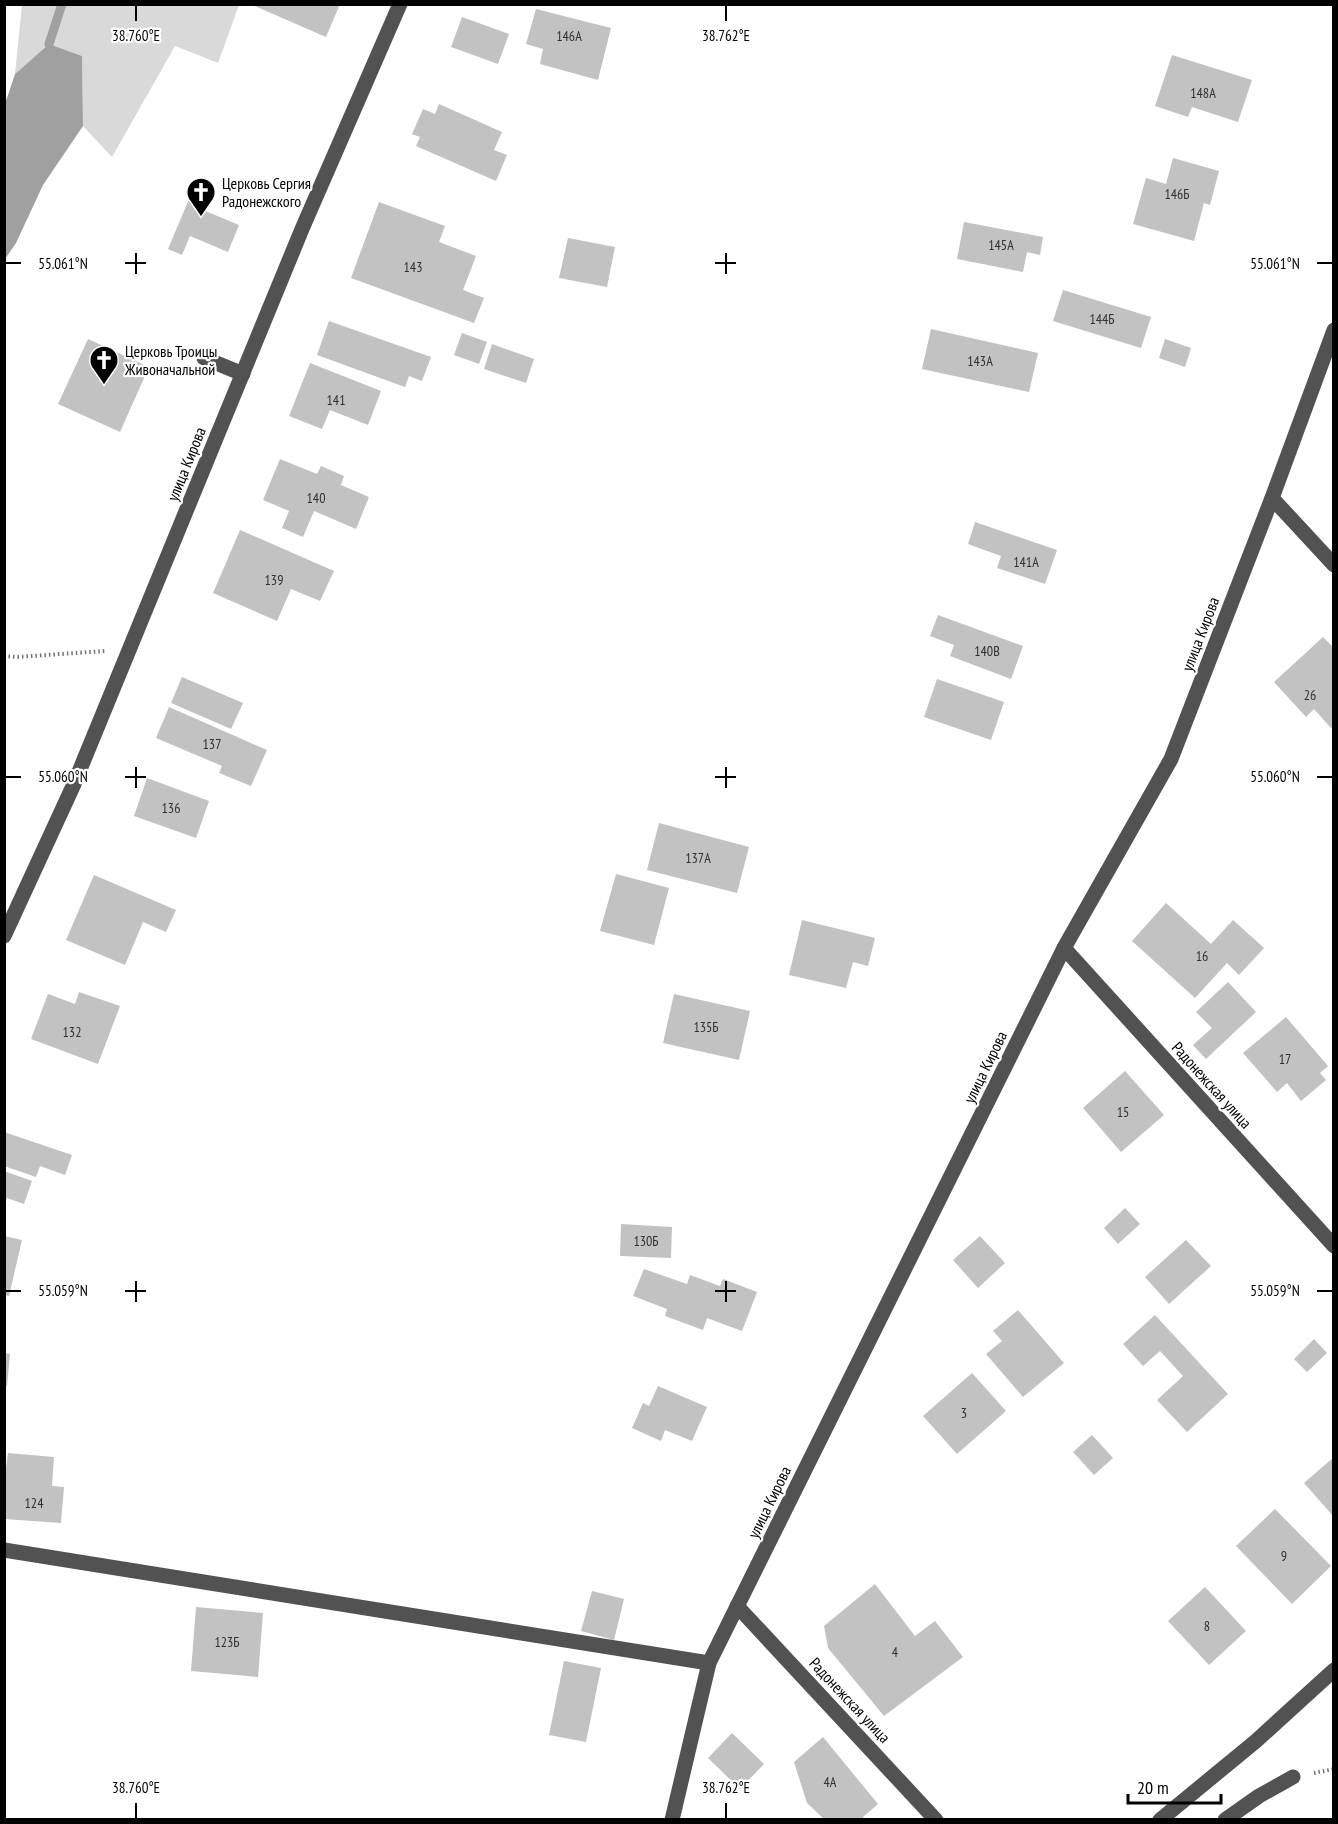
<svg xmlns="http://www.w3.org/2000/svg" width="1338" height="1824" viewBox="0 0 1338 1824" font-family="'PT Sans Narrow',sans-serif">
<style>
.green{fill:#d9d9d9}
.water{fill:#a0a0a0}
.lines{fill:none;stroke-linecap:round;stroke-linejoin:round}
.stream{stroke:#a0a0a0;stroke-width:9}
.building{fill:#c2c2c2}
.path{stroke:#747474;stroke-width:4;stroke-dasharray:1.5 3;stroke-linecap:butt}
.minor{stroke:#525252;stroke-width:15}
.ticks{fill:none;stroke:#000;stroke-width:2}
.labels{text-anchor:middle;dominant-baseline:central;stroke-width:4.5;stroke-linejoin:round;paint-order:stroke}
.number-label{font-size:14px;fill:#303030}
.poi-label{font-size:16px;fill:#000;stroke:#fff;text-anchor:start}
.street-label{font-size:16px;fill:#000;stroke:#fff}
.ticks-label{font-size:15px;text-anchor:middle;fill:#000;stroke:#fff;stroke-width:4.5;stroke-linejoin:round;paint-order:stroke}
</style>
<rect width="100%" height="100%" fill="#fff"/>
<path class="green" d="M 22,5 L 239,5 L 218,63 L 175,46 L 112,157 L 83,126 L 82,56 L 49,44 L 15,74 Z"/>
<path class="water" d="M 49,44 L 82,56 L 83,126 L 43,185 L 16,243 L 5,259 L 5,104 L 15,74 Z"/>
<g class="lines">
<path class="stream" d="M 49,44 L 62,4"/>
</g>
<g class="building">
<path d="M 250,4 L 340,4 L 326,37 Z"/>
<path d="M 536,9 L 611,28 L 598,80 L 540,64 L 543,49 L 526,44 Z"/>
<path d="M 462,17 L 509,34 L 498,64 L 451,47 Z"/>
<path d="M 1172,55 L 1252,80 L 1238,122 L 1192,107 L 1188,117 L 1155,106 Z"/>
<path d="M 439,104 L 502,132 L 494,150 L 507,155 L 496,181 L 416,146 L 420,137 L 412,134 L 423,109 L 435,114 Z"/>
<path d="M 1173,158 L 1219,171 L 1210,205 L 1204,203 L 1194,241 L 1133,224 L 1146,178 L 1166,184 Z"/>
<path d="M 192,192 L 208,198 L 203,210 L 239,225 L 228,252 L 190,236 L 182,255 L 168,249 Z"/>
<path d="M 379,202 L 445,226 L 439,242 L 476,256 L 463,290 L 484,298 L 474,323 L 351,278 Z"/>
<path d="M 964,222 L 1043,237 L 1040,255 L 1027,252 L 1023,272 L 957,259 Z"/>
<path d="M 568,238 L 615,247 L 607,287 L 559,278 Z"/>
<path d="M 1063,290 L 1151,317 L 1141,348 L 1053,321 Z"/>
<path d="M 329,321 L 431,357 L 422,381 L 409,376 L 405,387 L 317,355 Z"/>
<path d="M 931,329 L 1038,353 L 1029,392 L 922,369 Z"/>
<path d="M 462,333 L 487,342 L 479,364 L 454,355 Z"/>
<path d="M 88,339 L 149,367 L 120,432 L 58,404 Z"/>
<path d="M 1165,339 L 1191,348 L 1185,367 L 1159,358 Z"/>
<path d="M 492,344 L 534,359 L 526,383 L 484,369 Z"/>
<path d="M 310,363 L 381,391 L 368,425 L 330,410 L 322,429 L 289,416 Z"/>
<path d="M 280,459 L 317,474 L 321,466 L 344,476 L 341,485 L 369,497 L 356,529 L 314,511 L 303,537 L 282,528 L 289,511 L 263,500 Z"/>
<path d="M 975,522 L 1057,550 L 1045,584 L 997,568 L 1001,556 L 968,544 Z"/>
<path d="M 240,530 L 334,571 L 320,601 L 291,589 L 277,621 L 213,593 Z"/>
<path d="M 938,615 L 1023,646 L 1011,679 L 950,656 L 954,645 L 930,636 Z"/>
<path d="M 1323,637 L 1334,648 L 1334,726 L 1331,728 L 1314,709 L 1306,717 L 1274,682 Z"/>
<path d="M 182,677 L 243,703 L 231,729 L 171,703 Z"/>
<path d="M 937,679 L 1004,702 L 991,740 L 924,717 Z"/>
<path d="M 169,707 L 267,750 L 251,786 L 219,773 L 222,766 L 156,738 Z"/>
<path d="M 147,778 L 209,801 L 196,838 L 134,816 Z"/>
<path d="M 659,823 L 749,847 L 737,893 L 647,870 Z"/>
<path d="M 616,874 L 669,888 L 654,945 L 600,931 Z"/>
<path d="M 94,875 L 176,910 L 166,932 L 143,922 L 125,965 L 66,940 Z"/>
<path d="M 1166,903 L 1211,944 L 1233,920 L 1264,948 L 1239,975 L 1227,963 L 1195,998 L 1132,941 Z"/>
<path d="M 802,920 L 875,938 L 868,966 L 853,962 L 846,988 L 789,975 Z"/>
<path d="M 1228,982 L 1256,1012 L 1206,1059 L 1193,1045 L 1212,1028 L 1196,1012 Z"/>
<path d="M 79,992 L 120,1006 L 98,1064 L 31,1039 L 48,994 L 75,1004 Z"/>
<path d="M 674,994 L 750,1011 L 739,1060 L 663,1043 Z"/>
<path d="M 1286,1017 L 1328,1066 L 1320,1073 L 1326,1080 L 1301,1101 L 1287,1083 L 1277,1092 L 1243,1053 Z"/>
<path d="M 1125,1071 L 1164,1115 L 1121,1152 L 1083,1108 Z"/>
<path d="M 4,1132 L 72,1155 L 65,1175 L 40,1166 L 36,1177 L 4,1166 Z"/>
<path d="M 4,1171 L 32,1181 L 24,1204 L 7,1198 L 4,1205 Z"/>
<path d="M 1125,1208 L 1140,1224 L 1118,1244 L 1104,1228 Z"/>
<path d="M 621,1224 L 672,1227 L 671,1258 L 620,1256 Z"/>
<path d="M 4,1236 L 22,1240 L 9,1296 L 4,1295 Z"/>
<path d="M 980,1236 L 1005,1263 L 978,1288 L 953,1260 Z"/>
<path d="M 1186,1240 L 1211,1266 L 1169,1304 L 1145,1277 Z"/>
<path d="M 644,1269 L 687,1284 L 690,1275 L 720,1286 L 723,1279 L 757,1292 L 742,1331 L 707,1318 L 703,1330 L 665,1316 L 667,1309 L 633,1296 Z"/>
<path d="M 1018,1310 L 1064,1363 L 1023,1397 L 986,1354 L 1002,1341 L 993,1331 Z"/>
<path d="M 1155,1315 L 1228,1394 L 1187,1432 L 1157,1400 L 1183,1376 L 1160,1351 L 1143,1366 L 1123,1344 Z"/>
<path d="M 1314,1339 L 1327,1353 L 1307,1372 L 1294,1359 Z"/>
<path d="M 4,1353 L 10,1354 L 7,1386 L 4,1385 Z"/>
<path d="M 972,1373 L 1006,1411 L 957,1454 L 923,1416 Z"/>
<path d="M 658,1386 L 707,1407 L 692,1441 L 665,1430 L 661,1441 L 632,1428 L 643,1403 L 649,1406 Z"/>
<path d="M 1092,1435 L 1113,1458 L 1094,1475 L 1073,1452 Z"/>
<path d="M 8,1453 L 54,1457 L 52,1486 L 64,1487 L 61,1523 L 4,1519 L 4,1483 Z"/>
<path d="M 1334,1457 L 1334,1517 L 1304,1483 Z"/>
<path d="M 1275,1509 L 1331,1566 L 1292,1604 L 1236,1546 Z"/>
<path d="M 875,1584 L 915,1636 L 935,1621 L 963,1657 L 884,1716 L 828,1648 L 824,1626 Z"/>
<path d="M 1205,1587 L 1246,1631 L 1209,1665 L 1168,1621 Z"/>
<path d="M 592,1591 L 624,1599 L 614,1640 L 581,1631 Z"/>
<path d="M 196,1607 L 263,1613 L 258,1677 L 191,1671 Z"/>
<path d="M 564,1661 L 601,1668 L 586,1742 L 549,1735 Z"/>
<path d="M 732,1733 L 764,1764 L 740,1789 L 708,1758 Z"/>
<path d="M 823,1737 L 878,1804 L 863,1817 L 865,1820 L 825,1820 L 807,1803 L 794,1762 Z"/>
</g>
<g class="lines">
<g class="path">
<path d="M 4,656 L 17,657 L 105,651"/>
<path d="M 1314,1773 L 1334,1769"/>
</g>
<g class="minor">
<path d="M 204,358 L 243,374"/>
<path d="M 1272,498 L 1334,565"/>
<path d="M 4,936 L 74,784 L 302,229 L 400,4"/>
<path d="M 1064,948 L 1334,1246"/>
<path d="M 4,1550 L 709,1663"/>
<path d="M 737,1606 L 936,1820"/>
<path d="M 672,1820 L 709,1663 L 1064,948 L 1171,759 L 1272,498 L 1334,330"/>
<path d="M 1160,1820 L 1256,1741 L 1334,1670"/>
<path d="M 1225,1820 L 1259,1796 L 1293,1777"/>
</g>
</g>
<path class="ticks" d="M 136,6 L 136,21M 726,6 L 726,21M 136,253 L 136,274M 726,253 L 726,274M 6,263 L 21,263M 125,263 L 146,263M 715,263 L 736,263M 1317,263 L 1332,263M 136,767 L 136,788M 726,767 L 726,788M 6,777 L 21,777M 125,777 L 146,777M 715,777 L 736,777M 1317,777 L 1332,777M 136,1281 L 136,1302M 726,1281 L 726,1302M 6,1291 L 21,1291M 125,1291 L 146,1291M 715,1291 L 736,1291M 1317,1291 L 1332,1291M 136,1803 L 136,1818M 726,1803 L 726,1818"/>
<defs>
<g id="church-pin" transform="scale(1.5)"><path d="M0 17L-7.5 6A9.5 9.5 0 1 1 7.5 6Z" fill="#000" stroke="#fff"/><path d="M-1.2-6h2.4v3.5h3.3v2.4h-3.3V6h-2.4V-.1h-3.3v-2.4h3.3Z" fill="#fff"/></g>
</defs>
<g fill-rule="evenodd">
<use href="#church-pin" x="201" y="192"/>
<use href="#church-pin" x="104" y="360"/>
</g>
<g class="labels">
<g class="number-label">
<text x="569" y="36">146А</text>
<text x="1203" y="93">148А</text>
<text x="1177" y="194">146Б</text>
<text x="1001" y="245">145А</text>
<text x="413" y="267">143</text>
<text x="1102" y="319">144Б</text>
<text x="980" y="361">143А</text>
<text x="336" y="400">141</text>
<text x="316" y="498">140</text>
<text x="1026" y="562">141А</text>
<text x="274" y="580">139</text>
<text x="987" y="651">140В</text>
<text x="1310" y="695">26</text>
<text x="212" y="744">137</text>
<text x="171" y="808">136</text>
<text x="698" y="858">137А</text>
<text x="1202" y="956">16</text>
<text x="706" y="1027">135Б</text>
<text x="72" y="1032">132</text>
<text x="1285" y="1059">17</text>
<text x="1123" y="1112">15</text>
<text x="646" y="1241">130Б</text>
<text x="964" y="1413">3</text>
<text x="34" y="1503">124</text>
<text x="1284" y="1556">9</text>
<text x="1207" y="1626">8</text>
<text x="227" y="1642">123Б</text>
<text x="895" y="1652">4</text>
<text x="830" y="1782">4А</text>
</g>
<g class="poi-label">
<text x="222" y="183">Церковь Сергия<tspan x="222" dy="18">Радонежского</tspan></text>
<text x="125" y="351">Церковь Троицы<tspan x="125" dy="18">Живоначальной</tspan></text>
</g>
<g class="street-label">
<text transform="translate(186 464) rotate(-68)">улица Кирова</text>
<text transform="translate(1200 634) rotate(-69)">улица Кирова</text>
<text transform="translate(985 1067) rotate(-64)">улица Кирова</text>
<text transform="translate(1212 1085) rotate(48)">Радонежская улица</text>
<text transform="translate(769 1502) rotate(-64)">улица Кирова</text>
<text transform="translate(850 1700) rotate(47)">Радонежская улица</text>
</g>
</g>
<g class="ticks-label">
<text x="136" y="41">38.760°E</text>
<text x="726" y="41">38.762°E</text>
<text x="63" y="269">55.061°N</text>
<text x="1275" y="269">55.061°N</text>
<text x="63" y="782">55.060°N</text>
<text x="1275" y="782">55.060°N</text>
<text x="63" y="1296">55.059°N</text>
<text x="1275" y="1296">55.059°N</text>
<text x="136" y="1793">38.760°E</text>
<text x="726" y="1793">38.762°E</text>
</g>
<rect width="1338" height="1824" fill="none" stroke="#000000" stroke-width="12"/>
<path d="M1128 1794v9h93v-9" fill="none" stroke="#000000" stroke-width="3"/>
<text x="1137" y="1794" font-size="18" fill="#000000" stroke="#ffffff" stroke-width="4.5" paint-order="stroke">20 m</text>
</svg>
